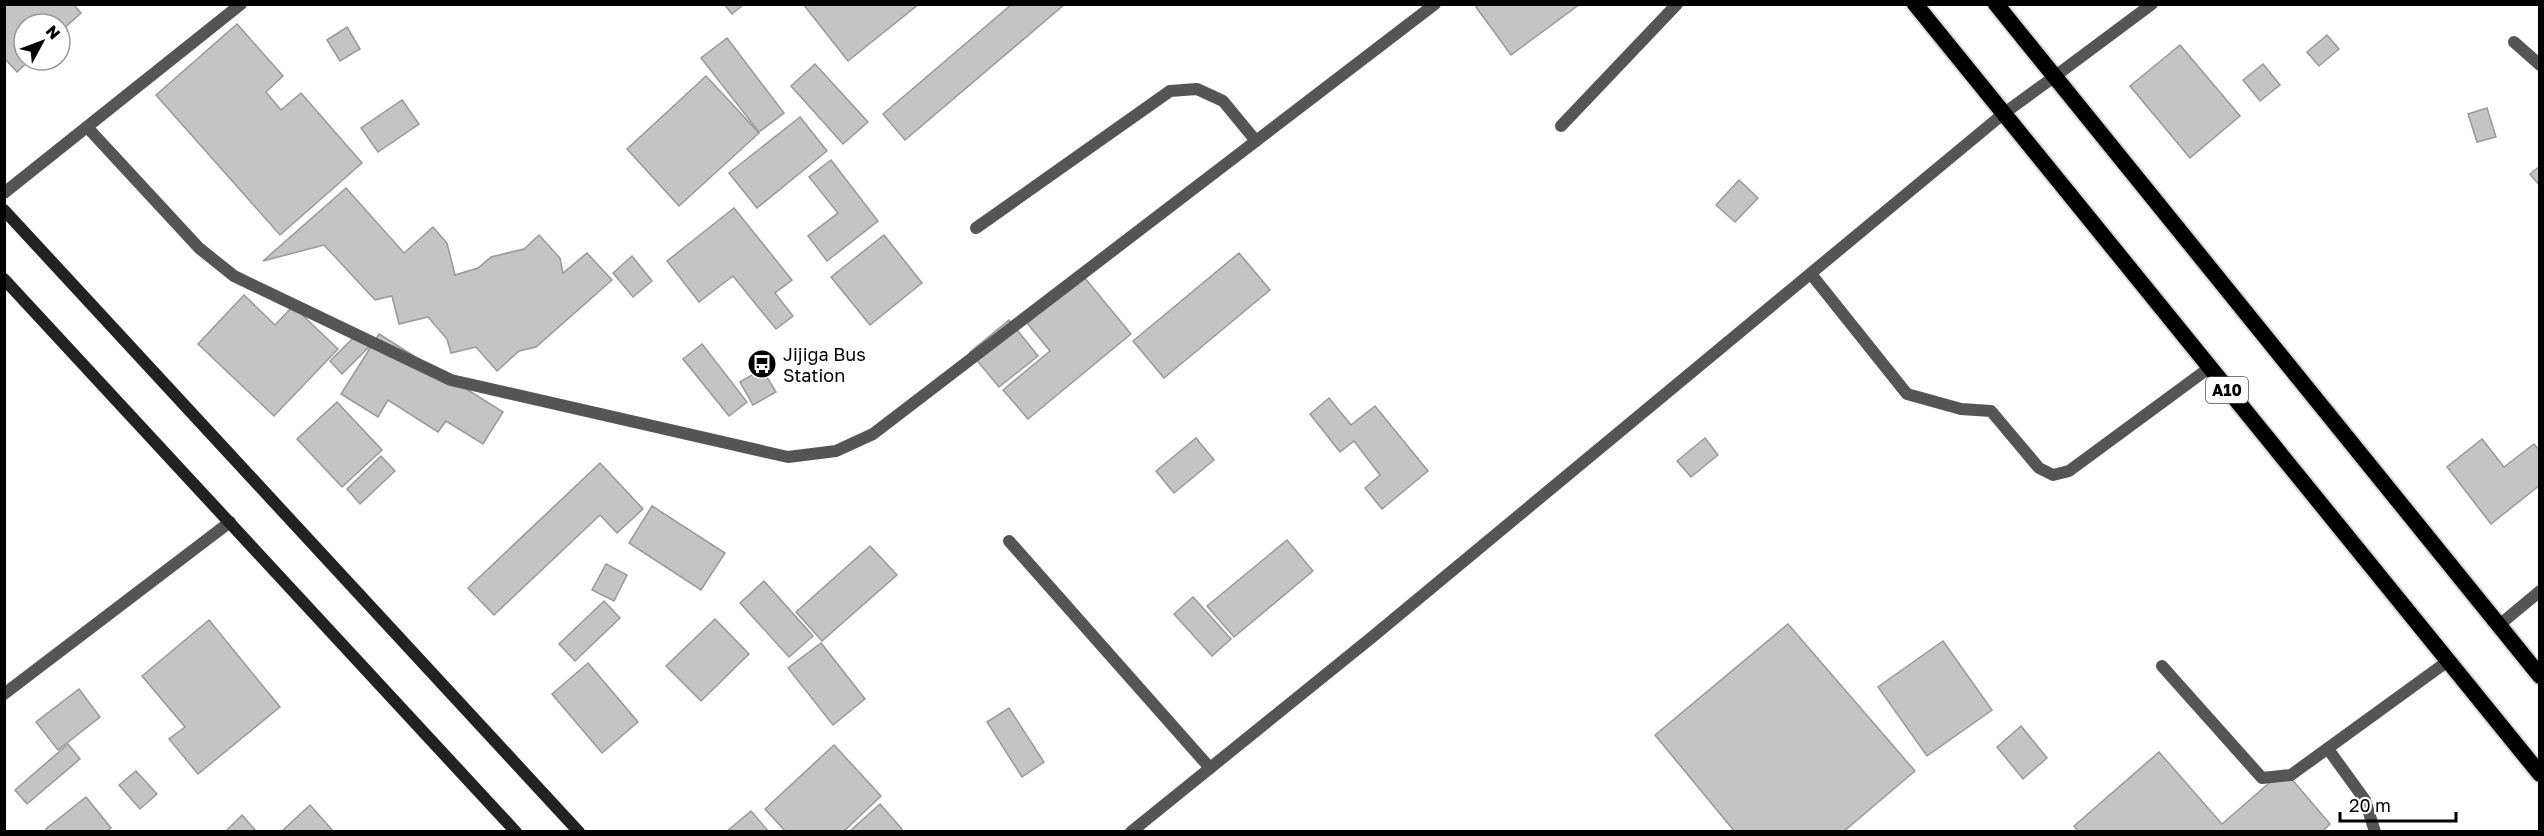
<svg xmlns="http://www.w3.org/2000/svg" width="2544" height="836" viewBox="0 0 2544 836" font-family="'Golos Text',sans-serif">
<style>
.building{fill:#c4c4c4;stroke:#999;stroke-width:1.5}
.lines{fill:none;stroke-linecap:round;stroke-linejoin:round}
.trunk-casing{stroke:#dbdbdb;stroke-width:20}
.service{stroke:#555;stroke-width:12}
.minor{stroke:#555;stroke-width:12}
.tertiary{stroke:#555;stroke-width:12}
.secondary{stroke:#222;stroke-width:12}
.trunk{stroke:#000;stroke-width:16}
.labels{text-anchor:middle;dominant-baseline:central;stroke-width:5;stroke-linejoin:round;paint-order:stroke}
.shield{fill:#fff;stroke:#4c4c4c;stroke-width:1.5}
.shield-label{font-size:16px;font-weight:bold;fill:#000}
.poi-label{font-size:18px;fill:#000;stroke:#fff;text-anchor:start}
</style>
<rect width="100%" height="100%" fill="#fff"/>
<g class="building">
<path d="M 4,4 L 73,4 L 81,13 L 60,32 L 60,24 L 24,24 L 24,60 L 30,60 L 17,72 L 4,58 Z"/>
<path d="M 724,4 L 744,4 L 732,14 Z"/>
<path d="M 803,4 L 919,4 L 848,61 Z"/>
<path d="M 1012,4 L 1065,4 L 905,140 L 883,114 Z"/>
<path d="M 1479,4 L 1580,4 L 1511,55 L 1476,7 Z"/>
<path d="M 237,24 L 283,76 L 266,92 L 281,110 L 301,93 L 362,163 L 280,235 L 156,95 Z"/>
<path d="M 347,27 L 360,49 L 340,61 L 327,40 Z"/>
<path d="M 2327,35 L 2339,49 L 2319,66 L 2307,52 Z"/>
<path d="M 727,38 L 784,113 L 759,132 L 701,58 Z"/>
<path d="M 2180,45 L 2240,116 L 2190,158 L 2130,86 Z"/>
<path d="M 815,64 L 868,122 L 843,144 L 791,86 Z"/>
<path d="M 2263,64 L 2280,85 L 2260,101 L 2243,80 Z"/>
<path d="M 706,76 L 759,133 L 679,206 L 627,149 Z"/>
<path d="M 402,100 L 419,124 L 378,152 L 361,128 Z"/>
<path d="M 2487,108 L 2496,137 L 2477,142 L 2468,114 Z"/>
<path d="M 800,117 L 827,151 L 757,208 L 729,173 Z"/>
<path d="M 831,160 L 878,221 L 827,261 L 808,236 L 838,213 L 809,177 Z"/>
<path d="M 2540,166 L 2540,186 L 2530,174 Z"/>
<path d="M 1739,180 L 1758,198 L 1735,222 L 1716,205 Z"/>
<path d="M 346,188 L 404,253 L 433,227 L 447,243 L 455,275 L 478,268 L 491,257 L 524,249 L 539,235 L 560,258 L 563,273 L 587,253 L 612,280 L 536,347 L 519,351 L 497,371 L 476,347 L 451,353 L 447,339 L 428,317 L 399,324 L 392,296 L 375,300 L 324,245 L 263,261 Z"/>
<path d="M 734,208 L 792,280 L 775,293 L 793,316 L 776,329 L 733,276 L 699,302 L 667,261 Z"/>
<path d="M 884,235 L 922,283 L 870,325 L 831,277 Z"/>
<path d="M 1239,253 L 1270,290 L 1164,378 L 1133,341 Z"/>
<path d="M 632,256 L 652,281 L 633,297 L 613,273 Z"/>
<path d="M 1084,277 L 1131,334 L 1028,419 L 1003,390 L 1050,351 L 1027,323 Z"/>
<path d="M 244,295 L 275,325 L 293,306 L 338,349 L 274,416 L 198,344 Z"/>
<path d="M 1009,320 L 1038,356 L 999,387 L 970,352 Z"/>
<path d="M 357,334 L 369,347 L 342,374 L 330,361 Z"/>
<path d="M 379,334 L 503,412 L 483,444 L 446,421 L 438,432 L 388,400 L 378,417 L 341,394 Z"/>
<path d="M 702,344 L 747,402 L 729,416 L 683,359 Z"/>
<path d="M 762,369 L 776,392 L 753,405 L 740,382 Z"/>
<path d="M 1329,398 L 1351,425 L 1375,406 L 1428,471 L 1382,509 L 1365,488 L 1380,475 L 1354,441 L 1340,452 L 1310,414 Z"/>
<path d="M 337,402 L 382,450 L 342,487 L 297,439 Z"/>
<path d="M 1196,438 L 1214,460 L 1174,493 L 1156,471 Z"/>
<path d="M 1705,438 L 1718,455 L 1691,477 L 1677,461 Z"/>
<path d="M 2482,439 L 2504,467 L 2534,444 L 2540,451 L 2540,485 L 2491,524 L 2447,467 Z"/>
<path d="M 381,456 L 395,471 L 360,504 L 347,489 Z"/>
<path d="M 600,463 L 643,509 L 617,533 L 600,515 L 494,615 L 468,588 Z"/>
<path d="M 652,506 L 725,553 L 701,590 L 629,543 Z"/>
<path d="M 1287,540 L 1313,571 L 1234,637 L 1207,606 Z"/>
<path d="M 870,546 L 897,575 L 822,641 L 796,612 Z"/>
<path d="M 606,564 L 627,575 L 614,601 L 592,590 Z"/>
<path d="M 764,581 L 813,636 L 789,657 L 740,603 Z"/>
<path d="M 1193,597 L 1231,639 L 1212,656 L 1174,614 Z"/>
<path d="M 604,601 L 620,618 L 575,661 L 559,644 Z"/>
<path d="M 715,619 L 749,654 L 701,701 L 666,666 Z"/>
<path d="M 209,620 L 280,707 L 198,774 L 169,739 L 185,727 L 142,676 Z"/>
<path d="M 1788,624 L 1915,771 L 1843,832 L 1735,832 L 1655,735 Z"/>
<path d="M 1943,641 L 1992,710 L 1927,756 L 1878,687 Z"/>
<path d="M 821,643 L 865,699 L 833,725 L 788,668 Z"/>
<path d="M 588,663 L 638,722 L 602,753 L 552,694 Z"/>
<path d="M 79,689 L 100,717 L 58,750 L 36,722 Z"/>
<path d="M 1009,708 L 1044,762 L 1022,777 L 987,722 Z"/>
<path d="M 2021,726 L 2047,758 L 2023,779 L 1997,747 Z"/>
<path d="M 68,744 L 80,759 L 27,804 L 15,790 Z"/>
<path d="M 834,745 L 881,796 L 843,832 L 786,832 L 765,809 Z"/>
<path d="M 2159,752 L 2222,824 L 2284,770 L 2330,824 L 2322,832 L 2079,832 L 2074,826 Z"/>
<path d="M 136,771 L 157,794 L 140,809 L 119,785 Z"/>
<path d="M 86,797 L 111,828 L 106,832 L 48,832 L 46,829 Z"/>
<path d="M 880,804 L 902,829 L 900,832 L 849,832 Z"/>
<path d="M 310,805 L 334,832 L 281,832 Z"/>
<path d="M 751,811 L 769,832 L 726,832 Z"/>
<path d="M 242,815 L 257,832 L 225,832 Z"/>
</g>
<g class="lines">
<g class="trunk-casing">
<g id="trunk">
<path d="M 1915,4 L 2540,774"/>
<path d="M 1996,4 L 2540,676"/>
</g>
</g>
<g class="service">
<path d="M 2514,42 L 2540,65"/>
<path d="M 1561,126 L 1677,4"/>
<path d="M 976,228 L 1170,91 L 1197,89 L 1223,101 L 1256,141"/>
<path d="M 1811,274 L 1907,394 L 1961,409 L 1991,411 L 2039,468 L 2053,475 L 2069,471 L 2209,368"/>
<path d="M 1009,541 L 1210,768"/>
<path d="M 2162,666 L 2262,778 L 2291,775 L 2448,661"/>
<path d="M 2328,749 L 2365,800 L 2375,832"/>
</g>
<g class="minor">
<path d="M 2054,77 L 2152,4"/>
<path d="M 87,127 L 199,248 L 234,276 L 451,380 L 788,457 L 836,451 L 873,434 L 1435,4"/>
<path d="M 4,193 L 241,4"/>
<path d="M 2498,626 L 2540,591"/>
<path d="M 4,694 L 230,522"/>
</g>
<path class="tertiary" d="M 1131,832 L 1371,638 L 2003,114 L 2054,77"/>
<g class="secondary">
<path d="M 4,210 L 579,832"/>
<path d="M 4,279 L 516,832"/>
</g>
<use href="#trunk" class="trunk"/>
</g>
<defs>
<g id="bus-disc" transform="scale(1.5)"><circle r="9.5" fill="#000" stroke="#fff"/><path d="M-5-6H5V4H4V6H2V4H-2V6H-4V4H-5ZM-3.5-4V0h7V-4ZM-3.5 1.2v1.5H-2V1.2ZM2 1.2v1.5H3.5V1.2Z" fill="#fff"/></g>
</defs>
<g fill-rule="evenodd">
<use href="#bus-disc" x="762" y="364"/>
</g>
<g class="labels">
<rect class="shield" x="2206" y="377" width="42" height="26" rx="4.5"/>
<g class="shield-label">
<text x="2227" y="390">A10</text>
</g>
<g class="poi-label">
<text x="783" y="354">Jijiga Bus<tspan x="783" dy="21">Station</tspan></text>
</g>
</g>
<rect width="2544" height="836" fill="none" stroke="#000000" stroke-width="12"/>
<g transform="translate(42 42) rotate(49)"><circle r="28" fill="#ffffff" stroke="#999999" stroke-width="1.5"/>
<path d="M0-4.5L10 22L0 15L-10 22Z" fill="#000000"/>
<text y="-9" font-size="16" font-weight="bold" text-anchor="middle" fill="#000000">N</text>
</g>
<path d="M2340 812v9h116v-9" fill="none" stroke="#000000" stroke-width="3"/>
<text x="2349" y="812" font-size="18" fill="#000000" stroke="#ffffff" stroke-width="4.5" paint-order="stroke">20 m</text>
</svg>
